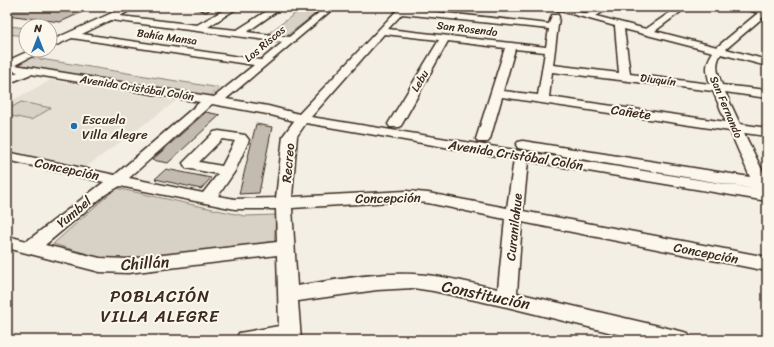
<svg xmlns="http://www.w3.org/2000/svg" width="774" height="347" viewBox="0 0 774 347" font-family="Sriracha,sans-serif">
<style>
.built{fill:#e5dfd4}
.green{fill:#d8d1c6;stroke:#8a7e72}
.building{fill:#c3bbb0;stroke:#3b2a1e}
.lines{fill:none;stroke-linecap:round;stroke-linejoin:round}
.minor-casing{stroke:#3b2a1e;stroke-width:3}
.minor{fill:#fbf7ec;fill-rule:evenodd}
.poi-dot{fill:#1f6fb2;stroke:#fbf7ec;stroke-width:1.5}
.labels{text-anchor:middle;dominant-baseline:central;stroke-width:4;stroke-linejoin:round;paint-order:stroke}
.far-street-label{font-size:11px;fill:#3b2a1e;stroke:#fbf7ec}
.street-label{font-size:13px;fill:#3b2a1e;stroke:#fbf7ec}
.poi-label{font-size:13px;fill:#3b2a1e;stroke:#fbf7ec;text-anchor:start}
.near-street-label{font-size:16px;fill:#3b2a1e;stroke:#fbf7ec}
.near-neighbourhood-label{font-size:17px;letter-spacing:1px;fill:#3b2a1e;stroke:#fbf7ec}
</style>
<rect width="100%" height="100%" fill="#f3efe4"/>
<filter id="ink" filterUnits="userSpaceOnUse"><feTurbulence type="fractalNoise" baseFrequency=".025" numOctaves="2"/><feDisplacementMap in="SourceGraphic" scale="8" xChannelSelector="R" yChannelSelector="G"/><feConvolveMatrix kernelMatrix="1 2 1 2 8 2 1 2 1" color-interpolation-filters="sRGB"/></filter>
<g filter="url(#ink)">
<path class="built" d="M 51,80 L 176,101 L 86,167 L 7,150 L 7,103 Z"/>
<g class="green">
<path d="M 304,7 L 324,7 L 284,38 L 266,35 Z"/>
<path d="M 9,26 L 26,28 L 26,36 L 7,34 L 7,27 Z"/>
<path d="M 28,57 L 220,88 L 208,98 L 9,65 Z"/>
<path d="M 21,102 L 51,108 L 31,120 L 7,115 L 7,110 Z"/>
<path d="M 116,188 L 245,216 L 276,215 L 274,248 L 122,264 L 53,244 Z"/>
</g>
<g class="building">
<path d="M 7,7 L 94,7 L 60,22 L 7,15 Z"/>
<path d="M 206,112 L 220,115 L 168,163 L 152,160 Z"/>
<path d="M 256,124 L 272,127 L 259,193 L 239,194 Z"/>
<path d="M 166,169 L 211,178 L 201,189 L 155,179 Z"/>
</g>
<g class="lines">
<g class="minor-casing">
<g id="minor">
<path d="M 125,7 L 136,7 L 120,16 L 197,25 L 229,7 L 239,7 L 208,27 L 237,30 L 273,7 L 283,7 L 247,32 L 289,37 L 326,7 L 335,7 L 226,99 L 268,106 L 299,114 L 400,7 L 410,7 L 408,9 L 549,24 L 552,15 L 558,15 L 559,17 L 553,65 L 619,73 L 615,26 L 546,7 L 560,7 L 587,14 L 601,7 L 611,7 L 596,16 L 646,29 L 678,7 L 687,7 L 655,31 L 717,47 L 758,13 L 740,7 L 763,9 L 767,7 L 767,14 L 726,49 L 767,60 L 767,66 L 721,54 C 714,65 718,74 722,85 L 767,90 L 767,98 L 725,92 L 740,124 L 767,128 L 767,136 L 744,133 L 767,180 L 767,201 L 528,161 L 523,211 L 767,257 L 767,271 L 522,222 L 517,293 L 680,331 L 688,333 L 691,340 L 641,340 L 507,307 L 433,291 L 413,288 L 377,290 L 298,301 L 301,340 L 236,340 L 239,333 L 279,326 L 277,255 L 128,273 L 100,272 L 7,248 L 7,236 L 27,241 L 104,182 L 7,160 L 7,152 L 115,175 L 200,102 L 31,74 L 7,84 L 7,77 L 18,72 L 7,70 L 7,61 L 31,50 L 44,50 L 15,65 L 214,97 L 254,65 L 72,38 L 50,48 L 50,41 ZM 402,14 L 549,29 L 546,47 L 388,29 ZM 111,20 L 283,42 L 261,60 L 82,34 ZM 624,29 L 713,52 C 705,64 706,71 710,84 L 630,74 ZM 384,34 L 439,40 L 388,124 L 390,127 L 400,127 L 402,124 L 448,41 L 505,48 L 476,139 L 478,142 L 488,142 L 490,139 L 502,97 L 730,131 L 750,177 L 523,141 L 518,142 L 516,145 L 518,148 L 523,149 L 755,189 L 311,117 ZM 515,49 L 545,52 L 538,95 L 503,91 ZM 552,72 L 713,91 L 726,122 L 549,97 ZM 212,104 L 267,114 L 294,121 L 283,136 L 276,198 L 235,199 L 218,196 L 235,171 L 249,140 L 245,135 L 219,131 L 214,132 L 183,163 L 186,168 L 218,174 L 203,193 L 129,178 ZM 306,123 L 514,159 L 507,208 L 428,193 L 406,191 L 292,197 L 297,136 ZM 222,139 L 235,141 L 222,166 L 199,162 ZM 120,186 L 235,209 L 276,209 L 277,242 L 128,259 L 100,258 L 45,245 L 106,194 ZM 406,201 L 428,203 L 505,219 L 498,289 C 470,283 442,275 413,274 C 375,272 336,280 297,286 L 292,208 Z"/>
<path d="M 194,7 L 209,7 L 210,8 L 206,11 Z"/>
</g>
</g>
<use href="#minor" class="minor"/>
</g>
</g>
<circle class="poi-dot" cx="74" cy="126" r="4"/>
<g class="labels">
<g class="far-street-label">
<text transform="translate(467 29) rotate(7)">San Rosendo</text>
<text transform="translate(167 37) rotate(8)">Bahía Mansa</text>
<text transform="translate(265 44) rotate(-40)">Los Riscos</text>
<text transform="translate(658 80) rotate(7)">Diuquín</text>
<text transform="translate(420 81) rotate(-60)">Lebu</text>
<text transform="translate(137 88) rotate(9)">Avenida Cristóbal Colón</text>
<text transform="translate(726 107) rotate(67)">San Fernando</text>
</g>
<g class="street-label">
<text transform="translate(631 112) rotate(8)">Cañete</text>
<text transform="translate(516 155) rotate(9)">Avenida Cristóbal Colón</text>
<text transform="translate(288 163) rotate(-85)">Recreo</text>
<text transform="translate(67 169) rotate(12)">Concepción</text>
<text transform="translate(388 198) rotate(-1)">Concepción</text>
<text transform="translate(74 212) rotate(-40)">Yumbel</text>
<text transform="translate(514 227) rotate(-84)">Curanilahue</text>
<text transform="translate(706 253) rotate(11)">Concepción</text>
</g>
<g class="poi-label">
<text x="82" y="119">Escuela<tspan x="82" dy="15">Villa Alegre</tspan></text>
</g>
<g class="near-street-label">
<text transform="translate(145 263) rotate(-4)">Chillán</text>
<text transform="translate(486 295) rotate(12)">Constitución</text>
</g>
<g class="near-neighbourhood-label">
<text x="160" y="296">POBLACIÓN<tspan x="160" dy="20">VILLA ALEGRE</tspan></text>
</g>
</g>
<rect width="774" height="347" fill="none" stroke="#fbf7ec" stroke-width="24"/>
<rect x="12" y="12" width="750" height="323" fill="none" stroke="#3b2a1e" stroke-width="1.5" filter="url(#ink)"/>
<g transform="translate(38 38)"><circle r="19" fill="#fbf7ec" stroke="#aea59a"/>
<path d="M0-3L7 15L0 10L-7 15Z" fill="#1f6fb2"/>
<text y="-6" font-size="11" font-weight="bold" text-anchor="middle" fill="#3b2a1e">N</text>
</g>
</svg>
